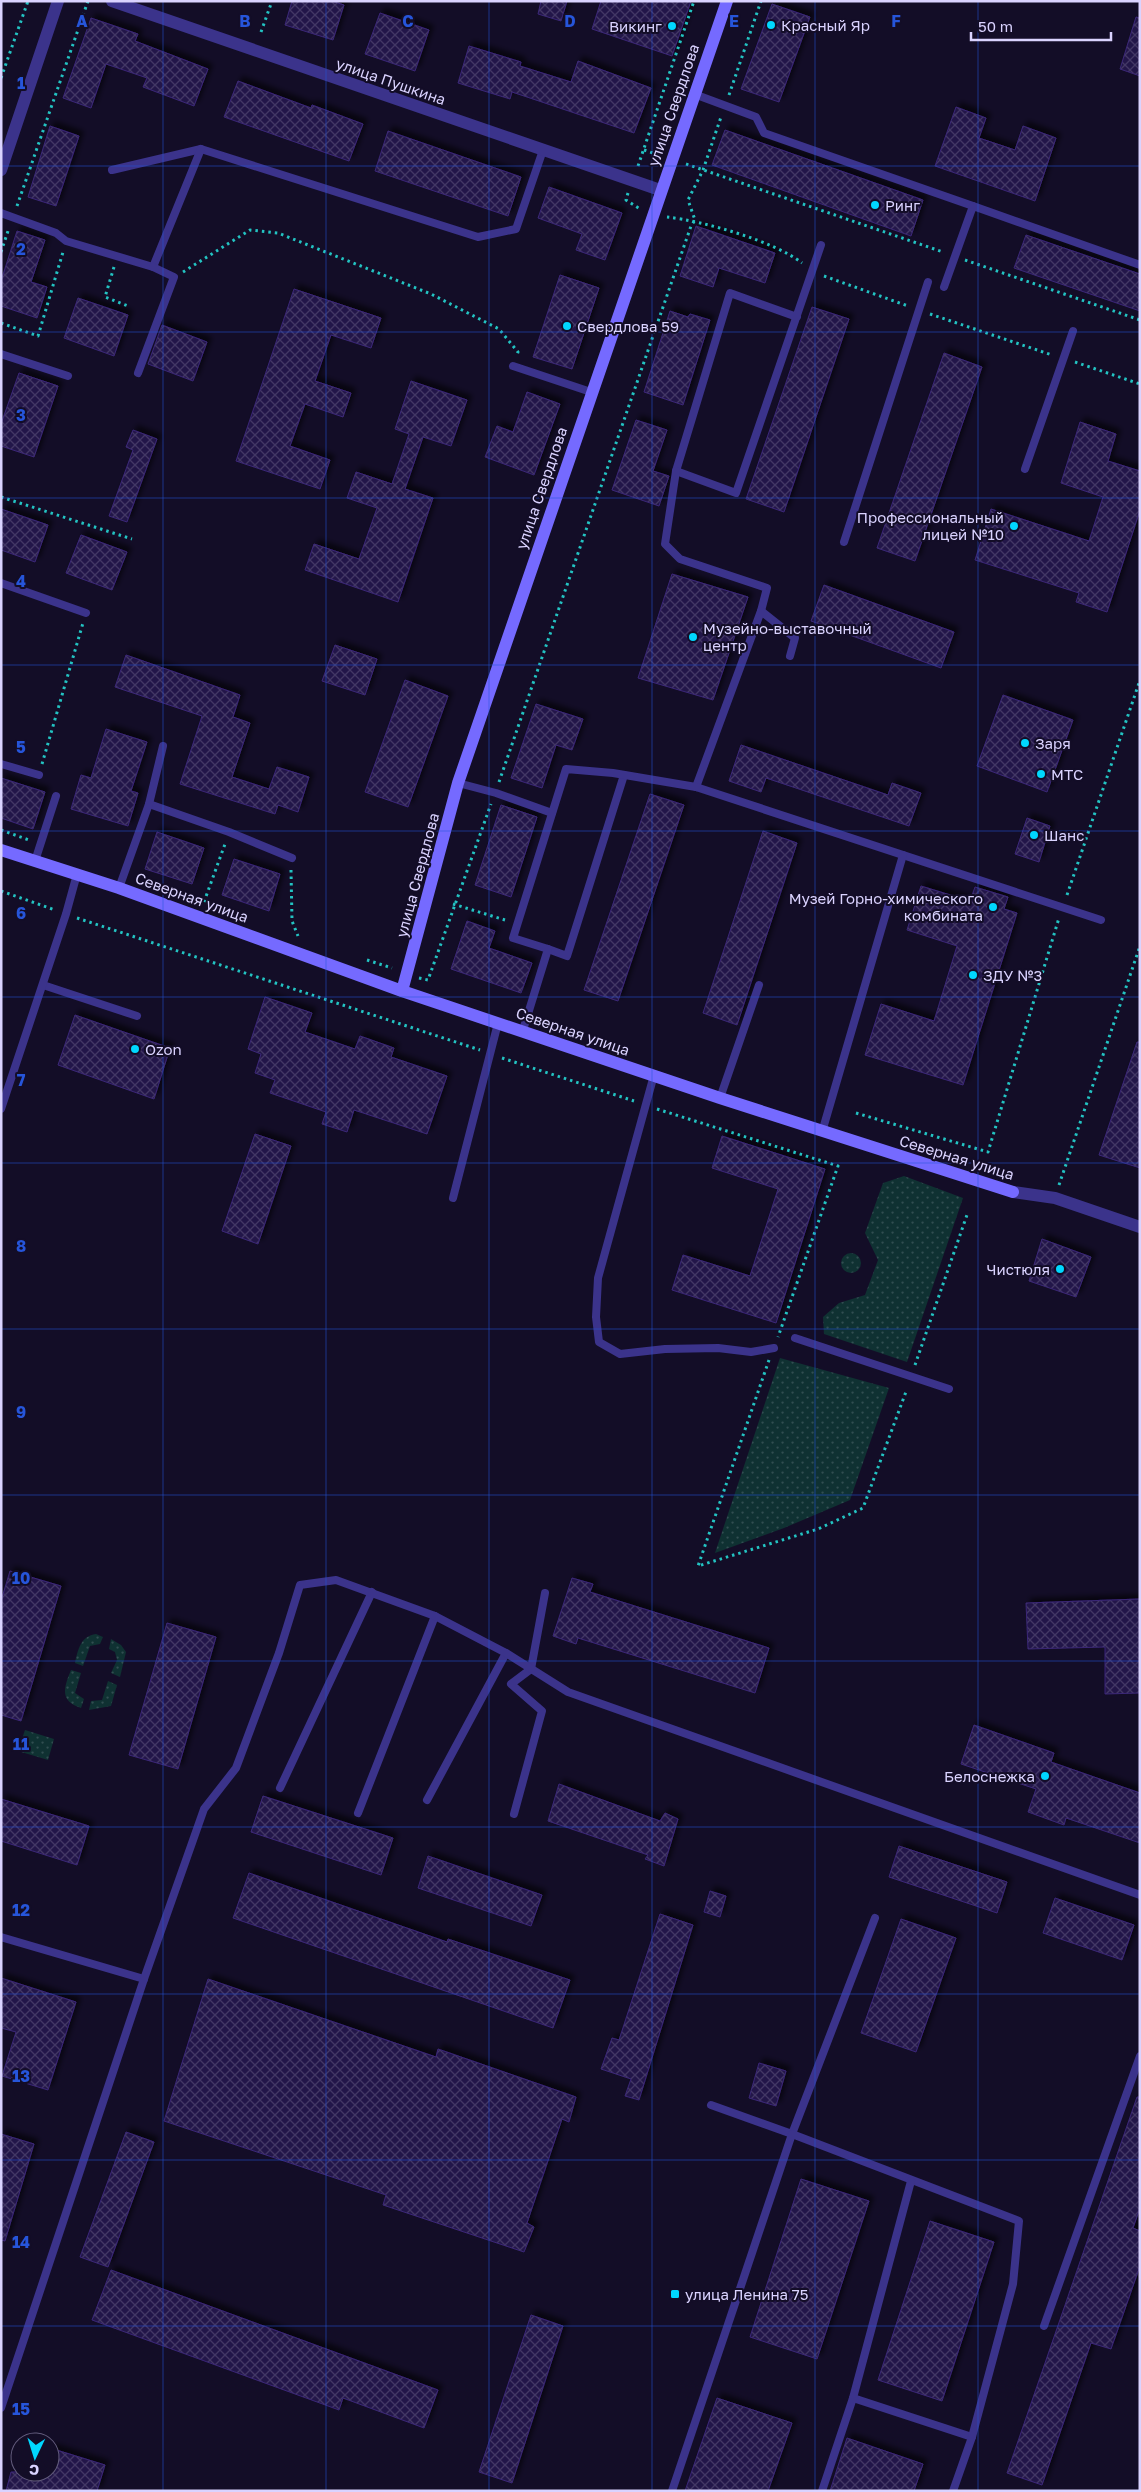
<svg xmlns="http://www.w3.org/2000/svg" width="1141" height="2492" viewBox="0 0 1141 2492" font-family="'Golos Text',sans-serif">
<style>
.green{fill:url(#green-dots)}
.building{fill:url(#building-cross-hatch);stroke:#3b2778;filter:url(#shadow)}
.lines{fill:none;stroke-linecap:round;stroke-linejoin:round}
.path{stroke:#23c3c2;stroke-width:3;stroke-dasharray:2.5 4;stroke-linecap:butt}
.lane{stroke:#3b338b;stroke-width:8}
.street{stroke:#3b338b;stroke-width:12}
.secondary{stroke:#756aff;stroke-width:12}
.grid{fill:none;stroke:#2655da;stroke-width:1;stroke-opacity:0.55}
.poi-dot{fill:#00d7fe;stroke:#130d27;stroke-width:2}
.labels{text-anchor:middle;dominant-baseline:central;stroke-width:4;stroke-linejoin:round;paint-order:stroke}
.poi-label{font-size:15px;fill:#dad3ff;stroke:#130d27;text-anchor:start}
.street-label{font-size:15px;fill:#dad3ff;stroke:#130d27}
.grid-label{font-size:16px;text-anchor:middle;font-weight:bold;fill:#2655da;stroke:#130d27;stroke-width:4;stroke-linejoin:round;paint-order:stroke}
</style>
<defs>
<pattern id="green-dots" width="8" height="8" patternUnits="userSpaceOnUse" patternTransform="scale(1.25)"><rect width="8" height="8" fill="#0f3132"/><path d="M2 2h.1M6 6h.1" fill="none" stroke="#314e51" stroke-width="1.8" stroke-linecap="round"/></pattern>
<pattern id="building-cross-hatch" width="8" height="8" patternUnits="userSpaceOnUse" patternTransform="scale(1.25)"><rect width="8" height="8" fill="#24174a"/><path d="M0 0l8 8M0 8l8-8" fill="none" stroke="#433865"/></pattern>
<filter id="shadow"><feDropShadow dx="4.5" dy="-4.5" stdDeviation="2.5" flood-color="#0009"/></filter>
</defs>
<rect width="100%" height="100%" fill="#130d27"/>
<g class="green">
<path d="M 904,1176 L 963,1198 L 907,1362 L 824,1334 L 823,1317 L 839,1303 L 865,1295 L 878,1260 L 865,1233 L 883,1183 Z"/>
<circle cx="851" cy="1263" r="10"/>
<path d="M 780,1358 L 889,1388 L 850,1500 L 784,1528 L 715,1553 Z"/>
<path d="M 96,1634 L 103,1637 L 100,1644 L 90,1646 L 83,1666 L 75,1663 C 78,1649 81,1636 96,1634 Z"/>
<path d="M 111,1639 L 121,1645 L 126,1652 L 120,1677 L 111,1673 L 117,1660 L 115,1652 L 109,1649 Z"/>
<path d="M 71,1670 L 81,1673 L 75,1693 L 84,1699 L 81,1708 C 59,1701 64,1687 71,1670 Z"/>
<path d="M 108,1681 L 117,1685 L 111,1706 L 89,1710 L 91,1701 L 102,1700 Z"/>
<path d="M 25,1730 L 54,1739 L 48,1760 L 18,1751 Z"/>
</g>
<g class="building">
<path d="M 292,1 L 332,1 L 344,5 L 333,40 L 285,25 Z"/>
<path d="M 541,1 L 567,1 L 561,21 L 538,14 Z"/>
<path d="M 601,1 L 691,1 L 672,56 L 592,29 Z"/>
<path d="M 772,4 L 810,17 L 779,102 L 741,89 Z"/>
<path d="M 380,13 L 429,30 L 415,71 L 365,54 Z"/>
<path d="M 1136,17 L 1140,18 L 1140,76 L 1120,69 Z"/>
<path d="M 91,18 L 138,34 L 135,41 L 208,69 L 194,106 L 143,87 L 147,78 L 106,64 L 91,108 L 63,98 Z"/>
<path d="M 469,46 L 521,62 L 520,66 L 571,82 L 578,61 L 651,88 L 634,133 L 512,92 L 510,99 L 458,83 Z"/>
<path d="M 238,81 L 311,108 L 312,105 L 363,124 L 349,161 L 224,117 Z"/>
<path d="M 956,107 L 986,118 L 979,138 L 1015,150 L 1023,126 L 1056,138 L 1035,201 L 935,166 Z"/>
<path d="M 50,126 L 79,136 L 56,206 L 28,197 Z"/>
<path d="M 725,130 L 923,200 L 911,236 L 712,165 Z"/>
<path d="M 388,131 L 521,177 L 508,216 L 375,171 Z"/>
<path d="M 549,187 L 622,213 L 605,260 L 576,250 L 582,234 L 538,218 Z"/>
<path d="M 696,226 L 775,253 L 765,283 L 719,268 L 713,287 L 680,276 Z"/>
<path d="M 17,231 L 45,240 L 31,282 L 47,287 L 37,318 L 1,306 L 1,281 Z"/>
<path d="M 1026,235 L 1140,274 L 1140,311 L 1014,268 Z"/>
<path d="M 560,275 L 599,288 L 572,369 L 533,357 Z"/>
<path d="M 294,289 L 381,318 L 371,348 L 331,335 L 315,381 L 351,393 L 343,417 L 305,404 L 290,446 L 330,460 L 320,489 L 236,461 Z"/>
<path d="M 78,298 L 128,315 L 114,356 L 64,338 Z"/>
<path d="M 812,307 L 849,319 L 784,512 L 746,499 Z"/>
<path d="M 670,311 L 688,317 L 690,314 L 710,320 L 683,405 L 644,392 Z"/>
<path d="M 162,325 L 207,342 L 193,381 L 148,364 Z"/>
<path d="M 944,353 L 982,367 L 915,561 L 877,548 Z"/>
<path d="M 19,373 L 58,386 L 34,457 L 1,446 L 1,424 Z"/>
<path d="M 411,381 L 467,400 L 451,446 L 423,437 L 405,489 L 433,498 L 398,602 L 305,570 L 314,544 L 359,559 L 377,508 L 347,498 L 356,472 L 392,484 L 409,434 L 395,429 Z"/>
<path d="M 527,392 L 560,404 L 534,475 L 485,457 L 497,426 L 513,432 Z"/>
<path d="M 636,420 L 667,430 L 653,471 L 669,476 L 659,506 L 612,490 Z"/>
<path d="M 1080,422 L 1116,434 L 1108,461 L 1140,471 L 1140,510 L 1107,612 L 1076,602 L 1079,593 L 975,560 L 991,509 L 1089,541 L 1103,497 L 1061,483 Z"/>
<path d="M 133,430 L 157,439 L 127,522 L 109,516 L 133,450 L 126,447 Z"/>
<path d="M 1,509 L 48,525 L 35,562 L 1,550 Z"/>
<path d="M 81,535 L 127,552 L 112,590 L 66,573 Z"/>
<path d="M 672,574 L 748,597 L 713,700 L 638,678 Z"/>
<path d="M 824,585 L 954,632 L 941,668 L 811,621 Z"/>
<path d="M 335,645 L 377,659 L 365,695 L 322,681 Z"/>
<path d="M 126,655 L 240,695 L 233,717 L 250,723 L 232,777 L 269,789 L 277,767 L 309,777 L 298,812 L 278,805 L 275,814 L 180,784 L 202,716 L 115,687 Z"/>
<path d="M 405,680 L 448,696 L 408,807 L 365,792 Z"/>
<path d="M 1003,695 L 1073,720 L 1047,792 L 977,766 Z"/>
<path d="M 536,704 L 583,719 L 572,750 L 556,745 L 542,788 L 511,778 Z"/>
<path d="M 106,729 L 147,742 L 131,791 L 138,793 L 128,826 L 71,809 L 81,775 L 91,778 Z"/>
<path d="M 741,745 L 888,795 L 892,783 L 921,793 L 909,826 L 766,778 L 761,792 L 729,781 Z"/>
<path d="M 1,778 L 45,792 L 33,829 L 1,818 Z"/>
<path d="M 650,794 L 684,805 L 618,1001 L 584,990 Z"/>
<path d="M 501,805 L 537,817 L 511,897 L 475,885 Z"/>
<path d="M 1027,818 L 1050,826 L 1039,862 L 1015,854 Z"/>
<path d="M 763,831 L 797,843 L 737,1025 L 703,1013 Z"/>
<path d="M 157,832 L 204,848 L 192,884 L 145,869 Z"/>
<path d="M 234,859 L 280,874 L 269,911 L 222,895 Z"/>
<path d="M 921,886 L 970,901 L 975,887 L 1008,897 L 1004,909 L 1017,913 L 963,1085 L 865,1055 L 881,1004 L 934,1021 L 957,946 L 907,930 Z"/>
<path d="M 467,921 L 495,931 L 489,948 L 532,963 L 521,993 L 451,969 Z"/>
<path d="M 265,997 L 312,1013 L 305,1032 L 355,1049 L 360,1036 L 394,1048 L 391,1057 L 447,1076 L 427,1134 L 354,1110 L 347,1132 L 322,1124 L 326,1112 L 270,1093 L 275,1080 L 255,1073 L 261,1054 L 248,1049 Z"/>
<path d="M 75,1015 L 170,1048 L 154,1099 L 58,1065 Z"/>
<path d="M 1137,1042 L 1140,1042 L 1140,1168 L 1099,1155 Z"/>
<path d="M 255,1134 L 291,1146 L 258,1244 L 222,1231 Z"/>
<path d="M 722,1136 L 825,1169 L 776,1323 L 672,1290 L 683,1255 L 750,1276 L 778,1189 L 712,1168 Z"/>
<path d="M 1042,1239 L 1091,1257 L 1076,1297 L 1029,1281 Z"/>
<path d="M 10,1571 L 61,1586 L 21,1721 L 1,1715 L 1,1601 Z"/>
<path d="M 572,1578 L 593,1584 L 590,1592 L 769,1648 L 755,1693 L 578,1638 L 576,1644 L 553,1636 Z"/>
<path d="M 1140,1599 L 1140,1693 L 1105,1694 L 1105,1647 L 1028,1649 L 1026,1603 Z"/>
<path d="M 167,1623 L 216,1637 L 178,1769 L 129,1755 Z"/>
<path d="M 974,1725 L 1054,1753 L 1051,1762 L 1140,1793 L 1140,1843 L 1066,1818 L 1064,1825 L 1028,1812 L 1036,1789 L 961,1764 Z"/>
<path d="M 559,1784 L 660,1821 L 665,1813 L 678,1819 L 664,1866 L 645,1859 L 648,1855 L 548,1821 Z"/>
<path d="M 263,1796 L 393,1838 L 381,1875 L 251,1832 Z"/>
<path d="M 1,1799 L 89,1826 L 77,1865 L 1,1841 Z"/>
<path d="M 899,1846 L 1007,1882 L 997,1913 L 889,1877 Z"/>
<path d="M 428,1856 L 542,1895 L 531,1926 L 418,1888 Z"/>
<path d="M 249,1873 L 447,1942 L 448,1939 L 570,1980 L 553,2028 L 233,1918 Z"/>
<path d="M 710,1891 L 726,1896 L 720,1917 L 704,1912 Z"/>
<path d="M 1055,1898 L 1134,1925 L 1122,1960 L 1043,1933 Z"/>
<path d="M 660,1914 L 693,1925 L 639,2100 L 625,2096 L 631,2079 L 601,2069 L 612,2038 L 619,2040 Z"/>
<path d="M 901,1919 L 956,1938 L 916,2052 L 861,2033 Z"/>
<path d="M 1,1978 L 76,2002 L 48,2090 L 2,2076 L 16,2032 L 1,2028 Z"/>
<path d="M 208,1979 L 436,2057 L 438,2049 L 576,2097 L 569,2122 L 562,2119 L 527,2223 L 534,2227 L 524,2252 L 383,2205 L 386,2195 L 164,2121 Z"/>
<path d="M 759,2063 L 786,2071 L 776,2106 L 749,2098 Z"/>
<path d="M 1137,2097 L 1140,2097 L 1140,2208 L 1133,2228 L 1140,2231 L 1140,2266 L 1111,2349 L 1091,2343 L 1042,2485 L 1007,2473 Z"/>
<path d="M 126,2132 L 154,2142 L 108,2267 L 80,2257 Z"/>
<path d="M 1,2134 L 34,2144 L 5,2241 L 1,2240 Z"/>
<path d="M 801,2179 L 869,2201 L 817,2359 L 750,2337 Z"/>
<path d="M 930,2221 L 994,2242 L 942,2401 L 878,2380 Z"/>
<path d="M 111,2270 L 438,2390 L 424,2428 L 343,2398 L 339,2410 L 92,2320 Z"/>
<path d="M 531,2315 L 563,2326 L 512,2483 L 479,2472 Z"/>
<path d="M 717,2398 L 792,2423 L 768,2491 L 685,2491 Z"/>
<path d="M 847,2438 L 923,2464 L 914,2491 L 830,2491 Z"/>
<path d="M 50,2448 L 105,2465 L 97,2491 L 6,2491 L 11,2472 L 50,2472 Z"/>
</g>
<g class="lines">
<g class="path">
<path d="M 261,32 L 272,1"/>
<path d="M 1,78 L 28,1"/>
<path d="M 729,95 L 761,1"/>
<path d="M 644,150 L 659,155"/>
<path d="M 686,164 L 943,252"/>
<path d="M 638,166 L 694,1"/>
<path d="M 628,193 L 626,200 L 640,209"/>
<path d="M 17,206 L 88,1"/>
<path d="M 667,217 C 703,221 774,241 802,263"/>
<path d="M 1,252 L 9,228"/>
<path d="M 965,260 L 1140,320"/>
<path d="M 114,267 L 105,297 L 128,306"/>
<path d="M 183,272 L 250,230 L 278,233 L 431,294 L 499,329 L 518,352 L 517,355"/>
<path d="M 824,276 L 908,306"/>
<path d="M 930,314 L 1052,355"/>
<path d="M 1,323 L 38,336 L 63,252"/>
<path d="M 1075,362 L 1140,384"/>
<path d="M 1,497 L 132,539"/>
<path d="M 42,764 L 83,623"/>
<path d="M 499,782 L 691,226 L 695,220 L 688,200 L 703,170 L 721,117"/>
<path d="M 1,830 L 29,840"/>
<path d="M 291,870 L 292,921 L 298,936"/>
<path d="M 1,891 L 55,910"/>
<path d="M 1067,895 L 1140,680"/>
<path d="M 204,902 L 225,844"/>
<path d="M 453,904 L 505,920"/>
<path d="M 77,918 L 480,1050"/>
<path d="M 367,960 L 392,968"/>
<path d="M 419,978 L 428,980 L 491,804"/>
<path d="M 502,1058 L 634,1101"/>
<path d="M 657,1109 L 838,1166 L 778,1337"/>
<path d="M 856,1113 L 988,1152 L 1059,918"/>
<path d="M 1059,1185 L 1140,946"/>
<path d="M 769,1360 L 698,1566 L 818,1529 L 863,1508 L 907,1389"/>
<path d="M 915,1365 L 968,1212"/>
</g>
<g class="lane">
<path d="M 694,94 L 756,117 L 764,133 L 973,206"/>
<path d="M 112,170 L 201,149 L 478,237 L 516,229 L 543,150"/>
<path d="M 1,213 L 56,233 L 66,241 L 153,267 L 201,149"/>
<path d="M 944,287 L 973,206 L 1140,265"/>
<path d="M 797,317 L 730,293 L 676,471 L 736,493 L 821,245"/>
<path d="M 1,354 L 68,376"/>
<path d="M 513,366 L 591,392"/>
<path d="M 138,373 L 174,277 L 153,267"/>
<path d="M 1025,469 L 1073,331"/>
<path d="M 676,471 L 665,544 L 680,559 L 767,588 L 761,611"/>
<path d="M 844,542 L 928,282"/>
<path d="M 1,583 L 86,613"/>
<path d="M 1,764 L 39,775"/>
<path d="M 458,783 L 496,793 L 552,813"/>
<path d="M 696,787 L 761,611 L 795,638 L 790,656"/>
<path d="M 149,804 L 229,832 L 292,858"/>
<path d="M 35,861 L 56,796"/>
<path d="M 119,888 L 149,804 L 163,746"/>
<path d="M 548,949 L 567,956 L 624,775"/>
<path d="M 43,985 L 137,1016"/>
<path d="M 523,1030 L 548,949 L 513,938 L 566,769 L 613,773 L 696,787 L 1101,920"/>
<path d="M 654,1075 L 598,1278 L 596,1317 L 599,1342 L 620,1354 L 665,1349 L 718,1348 L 751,1352 L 774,1348"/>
<path d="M 720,1098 L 759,985"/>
<path d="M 1,1109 L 66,914 L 77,874"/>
<path d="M 822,1132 L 903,855"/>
<path d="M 453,1198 L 498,1023"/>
<path d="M 795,1338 L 949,1389"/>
<path d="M 280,1788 L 372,1592"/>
<path d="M 427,1800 L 506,1653"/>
<path d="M 358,1813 L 435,1616"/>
<path d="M 514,1814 L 542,1711 L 511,1684 L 531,1669 L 545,1593"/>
<path d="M 1,1937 L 144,1979"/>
<path d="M 711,2105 L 792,2134 L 875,1918"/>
<path d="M 1044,2326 L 1140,2056"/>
<path d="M 853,2398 L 972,2437"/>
<path d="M 1,2408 L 144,1979 L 204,1809 L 236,1768 L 279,1653 L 300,1585 L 336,1580 L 435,1616 L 506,1653 L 568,1692 L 1140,1895"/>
<path d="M 672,2491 L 792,2134 L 1019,2221 L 1013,2284 L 972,2437 L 953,2491"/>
<path d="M 822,2491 L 853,2398 L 911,2181"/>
</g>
<g class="street">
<path d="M 112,1 L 660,190"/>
<path d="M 1,170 L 58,1"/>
<path d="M 1013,1192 L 1055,1198 L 1140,1227"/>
</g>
<g class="secondary">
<path d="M 1,850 L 119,888 L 402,991 L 720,1098 L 1013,1192"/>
<path d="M 402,991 L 458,783 L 727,1"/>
</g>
</g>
<path class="grid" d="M 163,1 L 163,2491M 326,1 L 326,2491M 489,1 L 489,2491M 652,1 L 652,2491M 815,1 L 815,2491M 978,1 L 978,2491M 1,166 L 1140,166M 1,332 L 1140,332M 1,498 L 1140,498M 1,665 L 1140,665M 1,831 L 1140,831M 1,997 L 1140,997M 1,1163 L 1140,1163M 1,1329 L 1140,1329M 1,1495 L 1140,1495M 1,1661 L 1140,1661M 1,1827 L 1140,1827M 1,1994 L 1140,1994M 1,2160 L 1140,2160M 1,2326 L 1140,2326"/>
<g class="poi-dot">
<circle cx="771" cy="25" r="5"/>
<circle cx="672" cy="26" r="5"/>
<circle cx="875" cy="205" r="5"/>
<circle cx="567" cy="326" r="5"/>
<circle cx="1014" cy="526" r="5"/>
<circle cx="693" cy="637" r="5"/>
<circle cx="1025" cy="743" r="5"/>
<circle cx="1041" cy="774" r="5"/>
<circle cx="1034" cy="835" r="5"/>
<circle cx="993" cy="907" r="5"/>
<circle cx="973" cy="975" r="5"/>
<circle cx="135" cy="1049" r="5"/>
<circle cx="1060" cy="1269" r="5"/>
<circle cx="1045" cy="1776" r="5"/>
<rect x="670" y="2289" width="10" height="10" rx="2.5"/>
</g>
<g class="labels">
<g class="poi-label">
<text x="781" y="25">Красный Яр</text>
<text x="662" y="26" text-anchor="end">Викинг</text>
<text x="885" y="205">Ринг</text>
<text x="577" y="326">Свердлова 59</text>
<text x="1004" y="517" text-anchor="end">Профессиональный<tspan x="1004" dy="17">лицей №10</tspan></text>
<text x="703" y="628">Музейно-выставочный<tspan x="703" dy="17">центр</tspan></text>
<text x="1035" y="743">Заря</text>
<text x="1051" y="774">МТС</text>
<text x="1044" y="835">Шанс</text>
<text x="983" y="898" text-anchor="end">Музей Горно-химического<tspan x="983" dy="17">комбината</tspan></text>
<text x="983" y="975">ЗДУ №3</text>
<text x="145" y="1049">Ozon</text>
<text x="1050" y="1269" text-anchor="end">Чистюля</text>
<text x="1035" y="1776" text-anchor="end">Белоснежка</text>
<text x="685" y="2294">улица Ленина 75</text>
</g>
<g class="street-label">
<text transform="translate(391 81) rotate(19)">улица Пушкина</text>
<text transform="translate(673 105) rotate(-71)">улица Свердлова</text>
<text transform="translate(541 488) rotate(-71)">улица Свердлова</text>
<text transform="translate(417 875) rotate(-75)">улица Свердлова</text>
<text transform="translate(192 897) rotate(20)">Северная улица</text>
<text transform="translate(573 1031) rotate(19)">Северная улица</text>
<text transform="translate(957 1157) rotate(17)">Северная улица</text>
</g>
</g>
<g class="grid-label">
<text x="82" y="27">A</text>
<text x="245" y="27">B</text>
<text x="408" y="27">C</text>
<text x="570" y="27">D</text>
<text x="734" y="27">E</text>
<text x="896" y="27">F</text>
<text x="21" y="89">1</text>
<text x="21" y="255">2</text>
<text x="21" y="421">3</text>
<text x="21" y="587">4</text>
<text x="21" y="753">5</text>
<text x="21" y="919">6</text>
<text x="21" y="1086">7</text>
<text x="21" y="1252">8</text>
<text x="21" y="1418">9</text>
<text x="21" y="1584">10</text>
<text x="21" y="1750">11</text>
<text x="21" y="1916">12</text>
<text x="21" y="2082">13</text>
<text x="21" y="2248">14</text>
<text x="21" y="2415">15</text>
</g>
<rect width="1141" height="2492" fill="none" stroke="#dad3ff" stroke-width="5"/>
<g transform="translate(35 2457) rotate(184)"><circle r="24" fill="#130d27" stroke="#635c7d"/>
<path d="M0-4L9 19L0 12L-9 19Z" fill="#00d7fe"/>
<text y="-8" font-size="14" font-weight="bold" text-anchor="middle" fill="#dad3ff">С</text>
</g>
<path d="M971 32v8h140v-8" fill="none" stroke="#dad3ff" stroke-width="2.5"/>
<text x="978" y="32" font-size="15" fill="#dad3ff" stroke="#130d27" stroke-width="4" paint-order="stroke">50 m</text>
</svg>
